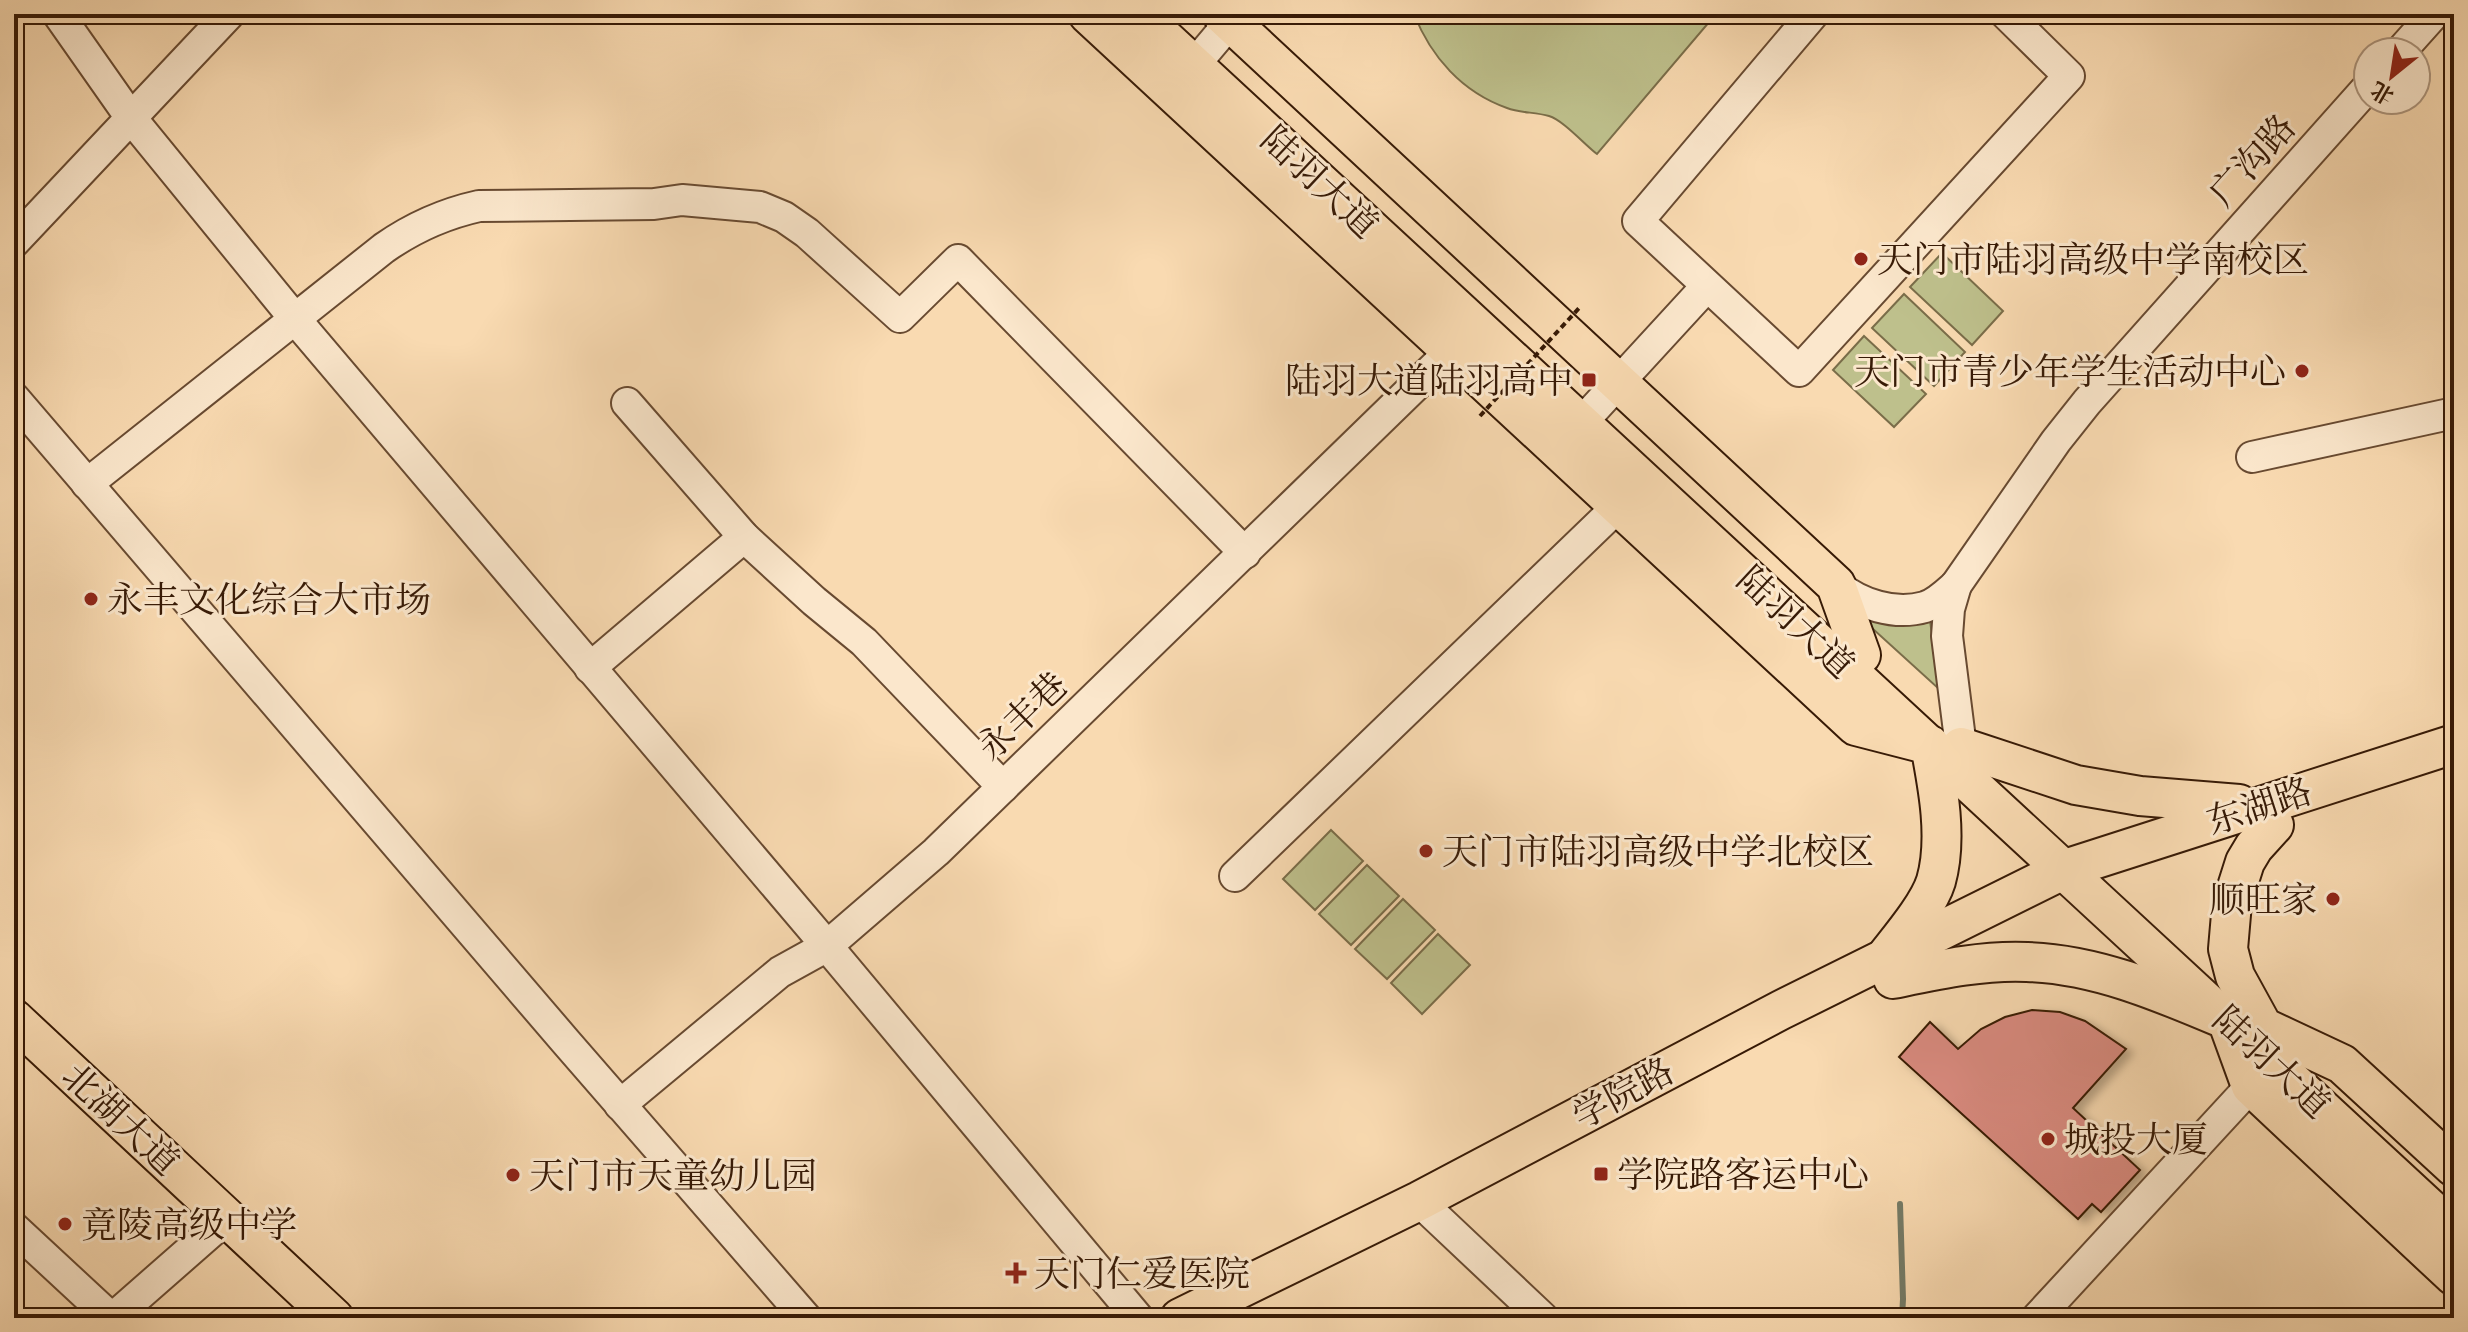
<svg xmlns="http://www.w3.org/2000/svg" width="2468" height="1332" viewBox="0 0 2468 1332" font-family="'EB Garamond','Noto Serif SC',serif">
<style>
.green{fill:#bec08c;stroke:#7a6d49;stroke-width:2}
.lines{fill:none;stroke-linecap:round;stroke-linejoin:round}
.stream{stroke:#757b67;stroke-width:6}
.building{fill:#d98a7f;stroke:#371a06;stroke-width:2;filter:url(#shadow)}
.minor-casing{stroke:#684a31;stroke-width:34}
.major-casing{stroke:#371a06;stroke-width:42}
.minor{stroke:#fbe7cc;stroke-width:30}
.major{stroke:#f9dab1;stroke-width:38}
.path-bridge{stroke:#371a06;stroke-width:4;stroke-dasharray:6 4;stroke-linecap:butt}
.poi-dot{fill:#8f2418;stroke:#fbe7cc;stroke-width:3}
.labels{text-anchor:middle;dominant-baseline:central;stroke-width:6;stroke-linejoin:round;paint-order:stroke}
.street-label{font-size:36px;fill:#371a06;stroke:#fbe7cc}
.poi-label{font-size:36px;fill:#371a06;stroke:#fbe7cc;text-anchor:start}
</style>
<defs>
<filter id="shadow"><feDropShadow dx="7" dy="4" stdDeviation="4" flood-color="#0004"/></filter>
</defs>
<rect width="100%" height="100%" fill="#f9dab1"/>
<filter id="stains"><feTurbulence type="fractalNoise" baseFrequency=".0025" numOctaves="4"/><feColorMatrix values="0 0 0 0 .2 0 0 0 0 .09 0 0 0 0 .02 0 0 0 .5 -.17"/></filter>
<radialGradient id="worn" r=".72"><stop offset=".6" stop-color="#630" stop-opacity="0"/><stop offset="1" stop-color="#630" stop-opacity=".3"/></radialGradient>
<g class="green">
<path d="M 1414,14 L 1716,14 L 1597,154 C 1585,145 1563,120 1549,116 C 1535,112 1520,113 1507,108 C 1462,92 1431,57 1414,14 Z"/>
<path d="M 1942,253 L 2003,311 L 1972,345 L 1910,287 Z"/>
<path d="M 1904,294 L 1965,352 L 1934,386 L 1872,328 Z"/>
<path d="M 1864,336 L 1926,394 L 1894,427 L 1833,370 Z"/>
<path d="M 1864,613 L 1930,620 L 1939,689 L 1862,619 Z"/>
<path d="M 1331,830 L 1363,861 L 1315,910 L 1283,879 Z"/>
<path d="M 1367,865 L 1399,896 L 1351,945 L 1319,914 Z"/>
<path d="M 1403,899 L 1435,930 L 1387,979 L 1355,949 Z"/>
<path d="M 1438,934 L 1470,965 L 1422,1014 L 1391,983 Z"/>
</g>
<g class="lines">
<path class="stream" d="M 1900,1204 L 1903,1299 L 1902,1318"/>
</g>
<path class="building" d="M 2032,1010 L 2060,1012 L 2085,1021 L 2126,1049 L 2073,1108 L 2140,1170 L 2101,1212 L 2092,1204 L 2078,1219 L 1899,1057 L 1930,1022 L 1958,1049 L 1981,1029 L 2005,1017 Z"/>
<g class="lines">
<g class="minor-casing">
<g id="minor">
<path d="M 58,14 L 131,118 L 295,319 L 827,946 L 1138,1318"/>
<path d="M 1813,14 L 1638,221 L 1799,371 L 2069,76 L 2006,14"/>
<path d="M 2400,52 L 2434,14"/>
<path d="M 1179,83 L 1237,14"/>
<path d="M 14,242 L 229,14"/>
<path d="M 14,398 L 566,1042 L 806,1318"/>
<path d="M 627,403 L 744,537 L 814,601 L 864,642 L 1003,787"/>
<path d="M 1594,409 L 1707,286"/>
<path d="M 2252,457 L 2454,413"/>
<path d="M 87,484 L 384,248 C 414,227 443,214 479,206 L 654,204 L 682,200 L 760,207 L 784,217 L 807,233 L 900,317 L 958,260 L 1245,553"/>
<path d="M 1836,585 C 1860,604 1894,616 1925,607 C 1937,603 1947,593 1956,585 L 2056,441 L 2087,402 L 2368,87"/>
<path d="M 1956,585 L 1949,609 L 1947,636 L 1961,747"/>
<path d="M 590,668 L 744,537"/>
<path d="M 1235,876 L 1634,491"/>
<path d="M 620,1105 L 780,972 L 827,946 L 936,852 L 1451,351"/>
<path d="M 1419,1201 L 1543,1318"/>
<path d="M 14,1228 L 111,1318"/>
<path d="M 113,1318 L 227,1218"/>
<path d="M 2037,1318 L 2251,1086"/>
</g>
</g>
<g class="major-casing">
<g id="major">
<path d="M 1088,14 L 1856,726 L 1930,745 C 1938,787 1948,839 1936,881 C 1929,904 1903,935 1888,954"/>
<path d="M 1138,14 L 2454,1231"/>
<path d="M 1222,14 L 1836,585 L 1861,655"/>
<path d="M 1961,747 L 2076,785 L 2140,796 L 2239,804"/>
<path d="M 2274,825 L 2254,847 L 2245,862 L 2232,903 L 2228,949 L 2235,976 L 2263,1027 L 2342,1064 L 2454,1167"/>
<path d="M 1893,979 C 1937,970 1982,960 2027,962 C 2097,964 2163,993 2227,1020 L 2251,1086 L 2454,1276"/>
<path d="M 14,1019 L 334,1318"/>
<path d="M 1180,1318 L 1419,1201 L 1781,1010 L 2065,869 L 2454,744"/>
</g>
</g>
<use href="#minor" class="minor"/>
<use href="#major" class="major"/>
<path class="path-bridge" d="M 1480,416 L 1581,306"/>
</g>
<g class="poi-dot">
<circle cx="1861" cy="259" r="8"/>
<circle cx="2302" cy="371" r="8"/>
<rect x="1581" y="372" width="16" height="16" rx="4"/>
<circle cx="91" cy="599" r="8"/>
<circle cx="1426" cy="851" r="8"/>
<circle cx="2333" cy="899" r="8"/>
<circle cx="2048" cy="1139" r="8"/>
<rect x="1593" y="1166" width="16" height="16" rx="4"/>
<circle cx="513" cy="1175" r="8"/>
<circle cx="65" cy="1224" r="8"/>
<path d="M1012 1261h8v8h8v8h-8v8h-8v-8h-8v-8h8z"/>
</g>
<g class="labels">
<g class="street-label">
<text transform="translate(2252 160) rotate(-48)">广沟路</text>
<text transform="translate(1320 182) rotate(43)">陆羽大道</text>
<text transform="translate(1796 622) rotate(43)">陆羽大道</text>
<text transform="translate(1022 716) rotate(-44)">永丰巷</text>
<text transform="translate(2259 806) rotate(-18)">东湖路</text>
<text transform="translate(2272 1062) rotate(43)">陆羽大道</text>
<text transform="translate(1623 1093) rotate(-28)">学院路</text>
<text transform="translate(121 1119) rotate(43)">北湖大道</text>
</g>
<g class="poi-label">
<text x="1877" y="259">天门市陆羽高级中学南校区</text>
<text x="2286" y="371" text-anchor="end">天门市青少年学生活动中心</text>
<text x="1573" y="380" text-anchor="end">陆羽大道陆羽高中</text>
<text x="107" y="599">永丰文化综合大市场</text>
<text x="1442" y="851">天门市陆羽高级中学北校区</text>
<text x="2317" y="899" text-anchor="end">顺旺家</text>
<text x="2064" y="1139">城投大厦</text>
<text x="1617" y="1174">学院路客运中心</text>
<text x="529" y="1175">天门市天童幼儿园</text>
<text x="81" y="1224">竟陵高级中学</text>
<text x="1034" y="1273">天门仁爱医院</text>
</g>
</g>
<rect width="2468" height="1332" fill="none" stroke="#f9dab1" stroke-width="48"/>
<rect x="16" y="16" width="2436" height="1300" fill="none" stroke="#371a06" stroke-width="4"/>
<rect x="24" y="24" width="2420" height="1284" fill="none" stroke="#371a06" stroke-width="2"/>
<g transform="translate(2392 76) rotate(210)"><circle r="38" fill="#fbe7cc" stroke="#ad957d" stroke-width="2"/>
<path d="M0-6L14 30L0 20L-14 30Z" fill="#8f2418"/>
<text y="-12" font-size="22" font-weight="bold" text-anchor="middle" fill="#371a06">北</text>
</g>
<rect width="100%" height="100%" filter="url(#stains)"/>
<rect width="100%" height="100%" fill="url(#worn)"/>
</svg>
